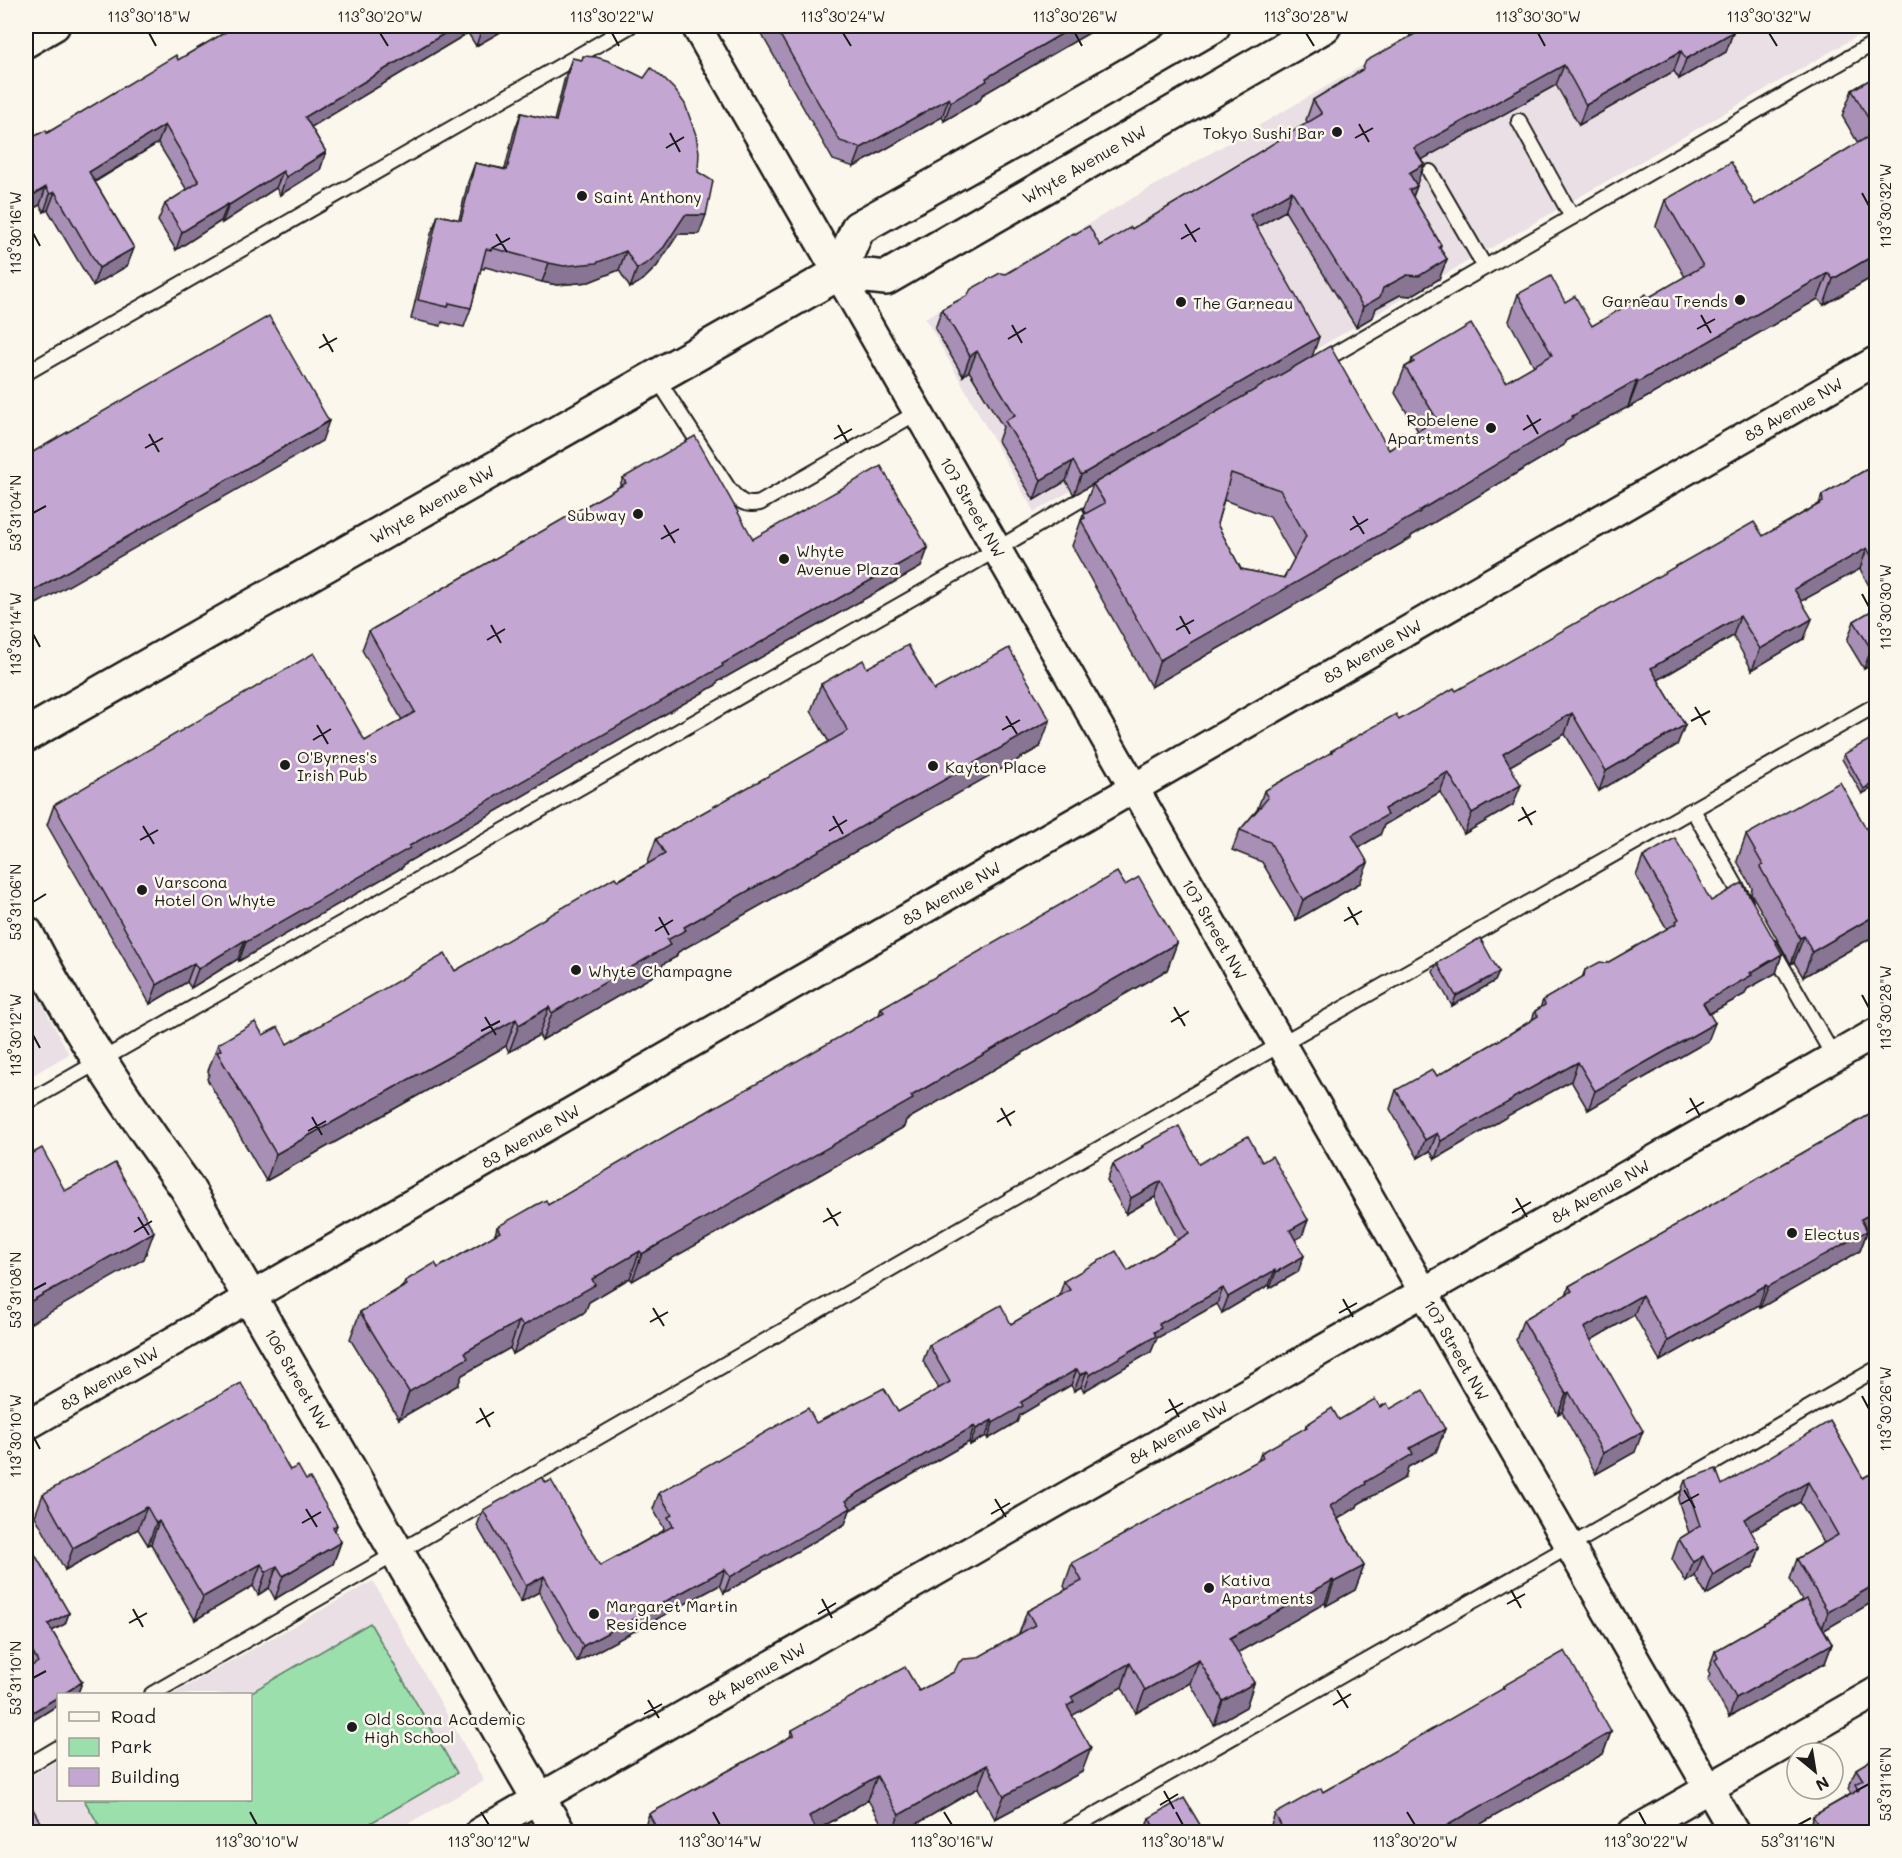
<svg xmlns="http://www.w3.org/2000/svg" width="1902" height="1858" viewBox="0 0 1902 1858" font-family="Mali,sans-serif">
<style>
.built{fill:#eadfe4}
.green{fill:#9be0ac;stroke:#5c7e64;stroke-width:1.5}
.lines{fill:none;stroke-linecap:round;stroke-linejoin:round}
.lane-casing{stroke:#1c1c1c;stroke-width:18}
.street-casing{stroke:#1c1c1c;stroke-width:33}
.secondary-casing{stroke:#1c1c1c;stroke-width:38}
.lane{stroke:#fbf7ec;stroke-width:14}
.street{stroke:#fbf7ec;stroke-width:28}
.secondary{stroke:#fbf7ec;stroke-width:33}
.wall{fill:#a88fb5;stroke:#1c1c1c;stroke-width:1.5;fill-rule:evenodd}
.shaded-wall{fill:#887493;stroke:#1c1c1c;stroke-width:1.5}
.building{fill:#c3a6d2;stroke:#1c1c1c;stroke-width:1.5;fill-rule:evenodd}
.ticks{fill:none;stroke:#1c1c1c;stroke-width:2}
.poi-dot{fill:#1c1c1c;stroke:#fbf7ec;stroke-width:2}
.labels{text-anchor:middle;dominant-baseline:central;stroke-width:5;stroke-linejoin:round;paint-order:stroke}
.poi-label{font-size:16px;fill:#1c1c1c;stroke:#fbf7ec;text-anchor:start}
.street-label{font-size:16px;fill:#1c1c1c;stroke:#fbf7ec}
.neatline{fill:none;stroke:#1c1c1c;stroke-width:2}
.ticks-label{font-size:15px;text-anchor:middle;fill:#1c1c1c}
</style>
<rect width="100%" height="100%" fill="#fbf7ec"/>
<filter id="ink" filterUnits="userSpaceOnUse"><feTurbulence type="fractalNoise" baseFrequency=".0167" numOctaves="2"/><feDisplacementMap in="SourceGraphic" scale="12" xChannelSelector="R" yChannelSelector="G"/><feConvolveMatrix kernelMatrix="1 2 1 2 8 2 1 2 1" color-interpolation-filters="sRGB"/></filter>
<g filter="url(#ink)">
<g class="built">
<path d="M 1431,26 L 1875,26 L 1034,512 L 925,318 Z"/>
<path d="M 26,974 L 69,1054 L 26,1079 Z"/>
<path d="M 373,1581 L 484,1781 L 393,1832 L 26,1832 L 26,1779 L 58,1760 L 58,1800 L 250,1800 L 250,1694 L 173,1694 Z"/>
</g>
<path class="green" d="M 370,1623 L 457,1773 L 355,1832 L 103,1832 L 84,1800 L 250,1800 L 250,1694 L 248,1694 Z"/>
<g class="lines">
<g class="lane-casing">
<g id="lane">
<path d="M 1519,121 L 1572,217"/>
<path d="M 1430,172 L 1485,267"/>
<path d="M 1319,363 L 1876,42"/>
<path d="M 26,373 L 630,26"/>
<path d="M 656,377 L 728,488 C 738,500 744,507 760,503 L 918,412"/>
<path d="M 1693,810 L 1745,902"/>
<path d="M 1771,947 L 1834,1057"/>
<path d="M 26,1103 L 958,572 L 1104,486"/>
<path d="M 152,1694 L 1281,1044 L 1876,705"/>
<path d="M 26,1767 L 58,1748"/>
<path d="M 1065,1832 L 1570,1546 L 1876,1369"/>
</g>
</g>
<g class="street-casing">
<g id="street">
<path d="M 696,26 L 1734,1832"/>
<path d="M 26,43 L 55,26"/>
<path d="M 26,1426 L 1876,361"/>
<path d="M 480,1832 L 1876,1033"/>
<path d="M 1633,1832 L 1876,1692"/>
</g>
</g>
<g class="secondary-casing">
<g id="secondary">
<path d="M 839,273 L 858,228 L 1019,138 L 1213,26"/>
<path d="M 26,735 L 839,273 L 886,278 L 1324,26"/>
<path d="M 26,933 C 72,1022 128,1107 187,1188 L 558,1832"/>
</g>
</g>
<use href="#lane" class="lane"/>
<use href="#street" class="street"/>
<use href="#secondary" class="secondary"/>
</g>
<g class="wall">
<path d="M 236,26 L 511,26 L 476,46 L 468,33 L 311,127 L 326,152 L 320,170 L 280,195 L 276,188 L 222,223 L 221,221 L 176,250 L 158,221 L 165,204 L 187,190 L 158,143 L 95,182 L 134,248 L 127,266 L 93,286 L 48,210 L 44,212 L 40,205 L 26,212 L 26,141 L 47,133 L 178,60 Z"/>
<path d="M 757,26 L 1101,26 L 982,95 L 980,100 L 944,121 L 942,117 L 854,167 L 833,160 Z"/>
<path d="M 1412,29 L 1733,32 L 1726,52 L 1679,79 L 1674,71 L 1579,125 L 1556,85 L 1421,160 L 1416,185 L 1417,186 L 1413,197 L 1441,245 L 1440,249 L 1447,259 L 1439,279 L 1411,296 L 1400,295 L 1376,308 L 1373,317 L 1356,327 L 1285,211 L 1257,227 L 1312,357 L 1389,450 L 1418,431 L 1395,393 L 1405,367 L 1411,363 L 1412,359 L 1506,382 L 1534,366 L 1509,321 L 1518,294 L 1565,302 L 1592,326 L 1648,298 L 1685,277 L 1656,226 L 1665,200 L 1755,205 L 1858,143 L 1842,116 L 1852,90 L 1876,76 L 1876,275 L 1824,305 L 1818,299 L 1628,408 L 1628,407 L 1565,441 L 1564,445 L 1411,536 L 1411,538 L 1151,687 L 1072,546 L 1083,515 L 1085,513 L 1083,510 L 1093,484 L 1074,495 L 1066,481 L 1034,500 L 998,441 L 1003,427 L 969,371 L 963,376 L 935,329 L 942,309 L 967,296 L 1075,234 L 1100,246 L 1132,229 L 1308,123 L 1306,120 L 1313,100 L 1362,70 L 1409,38 ZM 1224,500 L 1270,517 L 1294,559 L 1284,578 L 1241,569 L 1217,524 Z"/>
<path d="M 572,58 L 698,172 L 699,234 L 678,234 L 657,266 L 643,280 L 630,288 L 619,270 L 589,282 L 557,285 L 542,282 L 485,267 L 484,269 L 481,268 L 471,308 L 464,327 L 442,322 L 441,326 L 411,319 L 431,234 L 438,215 L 459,220 L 468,182 L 475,163 L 505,169 L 514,132 L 521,113 L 554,121 L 565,77 Z"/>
<path d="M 1876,464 L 1876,599 L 1860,569 L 1801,601 L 1804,639 L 1752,670 L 1733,636 L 1658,680 L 1685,725 L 1677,745 L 1599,791 L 1565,734 L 1510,766 L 1513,805 L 1464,834 L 1440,792 L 1384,825 L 1380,835 L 1359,847 L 1360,883 L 1296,920 L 1262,862 L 1232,850 L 1240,830 L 1257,810 L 1264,791 L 1330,754 L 1331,751 L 1399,720 L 1763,536 L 1819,504 L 1822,495 Z"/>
<path d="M 623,478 L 753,539 L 928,548 L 921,567 L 717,682 L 716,685 L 404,864 L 403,867 L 239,961 L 238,959 L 191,988 L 187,982 L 150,1004 L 47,825 L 54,805 L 365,741 L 402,720 L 362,650 L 369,631 L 619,487 Z"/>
<path d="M 1876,608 L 1876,662 L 1864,669 L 1847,641 L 1854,621 Z"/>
<path d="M 867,668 L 934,690 L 1040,747 L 678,952 L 676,957 L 663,964 L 660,972 L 542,1040 L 539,1035 L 509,1052 L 506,1046 L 266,1181 L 207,1079 L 209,1074 L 208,1071 L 218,1044 L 263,1035 L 287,1044 L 455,971 L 647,864 L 656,839 L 829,742 L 811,711 L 821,684 Z"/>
<path d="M 1876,748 L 1876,786 L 1862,794 L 1842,759 L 1844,754 Z"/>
<path d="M 1876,831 L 1876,935 L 1803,977 L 1794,962 L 1791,964 L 1751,893 L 1752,888 L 1737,861 L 1746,835 L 1870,835 Z"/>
<path d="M 1643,857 L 1711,901 L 1782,954 L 1776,973 L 1747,989 L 1745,994 L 1709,1014 L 1708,1041 L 1588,1110 L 1571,1081 L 1507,1116 L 1505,1118 L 1435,1159 L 1430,1151 L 1418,1158 L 1390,1109 L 1396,1090 L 1437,1076 L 1508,1035 L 1532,1020 L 1535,1011 L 1540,1008 L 1543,1000 L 1582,978 L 1585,970 L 1607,963 L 1667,929 L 1636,876 Z"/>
<path d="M 1125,885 L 1177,943 L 1167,970 L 906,1120 L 904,1127 L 632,1281 L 630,1278 L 589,1302 L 585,1312 L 513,1354 L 510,1348 L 462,1375 L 458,1385 L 399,1419 L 350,1339 L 360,1312 L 402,1287 L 405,1281 L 438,1268 L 495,1235 L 497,1227 L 548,1205 L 879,1015 L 881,1008 Z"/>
<path d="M 1437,963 L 1499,972 L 1495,981 L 1452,1006 L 1433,972 Z"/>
<path d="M 1876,1111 L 1876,1227 L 1867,1232 L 1860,1251 L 1760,1308 L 1759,1305 L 1660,1361 L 1634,1315 L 1591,1340 L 1635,1452 L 1596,1474 L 1562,1412 L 1558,1414 L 1516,1340 L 1523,1320 L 1566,1295 L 1569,1286 Z"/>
<path d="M 1142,1146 L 1199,1164 L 1262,1162 L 1308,1220 L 1302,1236 L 1295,1240 L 1298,1272 L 1270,1288 L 1269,1285 L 1222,1313 L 1217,1304 L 1157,1338 L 1151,1352 L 1084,1391 L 1081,1387 L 1074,1391 L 1071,1385 L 1020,1415 L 1017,1422 L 988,1439 L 986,1436 L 970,1445 L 969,1442 L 850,1510 L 845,1524 L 724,1593 L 720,1585 L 577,1662 L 539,1592 L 521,1602 L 477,1526 L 483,1510 L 600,1566 L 663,1531 L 664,1528 L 653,1509 L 659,1493 L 816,1423 L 898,1412 L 939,1389 L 923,1361 L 929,1345 L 1011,1324 L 1059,1296 L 1064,1281 L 1128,1271 L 1178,1240 L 1155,1197 L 1126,1214 L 1107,1180 L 1113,1164 L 1141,1149 Z"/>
<path d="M 1380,1407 L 1390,1409 L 1445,1429 L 1436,1452 L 1408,1467 L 1405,1478 L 1358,1504 L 1357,1507 L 1338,1519 L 1364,1566 L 1355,1590 L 1326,1606 L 1325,1603 L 1237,1653 L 1254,1683 L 1246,1707 L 1214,1725 L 1190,1683 L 1136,1713 L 1122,1687 L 1072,1715 L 1082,1772 L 995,1819 L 978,1788 L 901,1833 L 887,1833 L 868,1800 L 817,1830 L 818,1833 L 642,1833 L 649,1814 L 790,1737 L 792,1730 L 919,1691 L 954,1672 L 1019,1634 L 1027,1611 L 1066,1590 L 1064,1586 L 1072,1563 L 1258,1461 L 1261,1453 L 1305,1429 L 1306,1425 L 1339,1420 Z"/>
<path d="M 290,1470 L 306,1480 L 337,1525 L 335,1531 L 341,1542 L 333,1564 L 275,1599 L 269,1588 L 258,1595 L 253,1586 L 195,1620 L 151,1544 L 148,1545 L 138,1529 L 65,1570 L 35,1516 L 43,1494 Z"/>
<path d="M 1876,1471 L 1876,1600 L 1824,1630 L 1832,1644 L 1825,1663 L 1729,1717 L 1708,1679 L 1710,1674 L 1708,1671 L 1715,1651 L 1802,1601 L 1790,1579 L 1797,1559 L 1824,1543 L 1800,1502 L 1750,1531 L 1760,1547 L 1753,1567 L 1706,1595 L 1695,1576 L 1686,1582 L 1672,1559 L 1679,1539 L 1689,1533 L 1678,1500 L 1685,1480 L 1722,1485 L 1863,1478 Z"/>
<path d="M 26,1555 L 69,1613 L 65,1624 L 52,1631 L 82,1682 L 78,1693 L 76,1695 L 58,1695 L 58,1705 L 26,1725 L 30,1667 L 26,1659 Z"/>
<path d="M 1503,1686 L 1611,1732 L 1603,1754 L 1465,1833 L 1268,1833 L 1275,1814 L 1323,1792 L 1502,1690 Z"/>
<path d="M 1876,1757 L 1876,1833 L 1807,1833 L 1813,1816 L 1851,1794 L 1848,1789 L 1856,1769 Z"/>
<path d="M 1149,1818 L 1205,1833 L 1144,1833 Z"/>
</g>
<g class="shaded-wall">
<path d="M 457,26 L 471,26 L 468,33 L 298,135 L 305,117 Z"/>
<path d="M 487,26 L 511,26 L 476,46 L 482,28 Z"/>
<path d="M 1075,26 L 1101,26 L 982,95 L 980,100 L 944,121 L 951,102 L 986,78 Z"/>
<path d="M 1733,32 L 1726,52 L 1679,79 L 1686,59 Z"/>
<path d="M 1681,51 L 1674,71 L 1579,125 L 1586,105 Z"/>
<path d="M 1564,65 L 1556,85 L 1407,168 L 1414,148 Z"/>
<path d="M 949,98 L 942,117 L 854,167 L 861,148 Z"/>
<path d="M 165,125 L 158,143 L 82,189 L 89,172 Z"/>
<path d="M 326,152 L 320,170 L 280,195 L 286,177 Z"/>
<path d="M 1424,164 L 1417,184 L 1402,193 L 1409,173 Z"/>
<path d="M 283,171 L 276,188 L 222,223 L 229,205 Z"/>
<path d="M 1417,186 L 1409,206 L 1409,190 Z"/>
<path d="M 46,187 L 40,205 L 26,212 L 33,195 Z"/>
<path d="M 1292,191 L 1285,211 L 1243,235 L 1250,215 Z"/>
<path d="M 55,192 L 48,210 L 44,212 L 50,194 Z"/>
<path d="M 228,204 L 221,221 L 176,250 L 182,232 Z"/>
<path d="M 685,215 L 706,215 L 699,234 L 678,234 L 657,266 L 643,280 L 630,288 L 637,269 Z"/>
<path d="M 134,248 L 127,266 L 93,286 L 99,268 Z"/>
<path d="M 626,251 L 619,270 L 589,282 L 557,285 L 542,282 L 549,263 Z"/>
<path d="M 1876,254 L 1876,275 L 1824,305 L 1833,279 Z"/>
<path d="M 1447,259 L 1439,279 L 1411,296 L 1400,295 L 1376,308 L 1373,317 L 1356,327 L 1363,307 L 1383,288 L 1407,275 Z"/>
<path d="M 1828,273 L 1818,299 L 1628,408 L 1638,382 Z"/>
<path d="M 1319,337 L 1312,357 L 1074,495 L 1081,475 Z"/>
<path d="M 977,351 L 969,371 L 963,376 L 970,356 Z"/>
<path d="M 1637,380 L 1628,407 L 1565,441 L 1564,445 L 1411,536 L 1411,538 L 1151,687 L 1160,660 L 1419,511 L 1572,416 Z"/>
<path d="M 329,421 L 322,441 L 26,610 L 26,595 Z"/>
<path d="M 1073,461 L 1066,481 L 1034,500 L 1041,480 Z"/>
<path d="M 928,548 L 921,567 L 717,682 L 716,685 L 404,864 L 403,867 L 239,961 L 246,942 L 409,846 L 722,664 Z"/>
<path d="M 1867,548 L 1860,569 L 1787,609 L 1794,589 Z"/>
<path d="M 1740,616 L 1733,636 L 1644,688 L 1651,668 Z"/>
<path d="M 1812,619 L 1804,639 L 1752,670 L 1760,649 Z"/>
<path d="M 1876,646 L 1876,662 L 1864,669 L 1871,649 Z"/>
<path d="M 1572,713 L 1565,734 L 1496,774 L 1503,754 Z"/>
<path d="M 1050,720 L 1040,747 L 678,952 L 676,957 L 663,964 L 660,972 L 542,1040 L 552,1013 L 667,940 L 684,927 Z"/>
<path d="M 1685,725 L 1677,745 L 1599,791 L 1606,771 Z"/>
<path d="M 1448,772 L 1440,792 L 1384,825 L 1380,835 L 1345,855 L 1352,835 L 1384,809 Z"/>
<path d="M 1876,782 L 1876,786 L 1862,794 L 1864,789 Z"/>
<path d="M 1521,785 L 1513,805 L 1464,834 L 1472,813 Z"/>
<path d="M 1368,863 L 1360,883 L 1296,920 L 1303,900 Z"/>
<path d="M 1876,915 L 1876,935 L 1803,977 L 1812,952 Z"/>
<path d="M 1804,936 L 1794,962 L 1791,964 L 1800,938 Z"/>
<path d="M 245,940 L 238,959 L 191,988 L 198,969 Z"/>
<path d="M 1177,943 L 1167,970 L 906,1120 L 904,1127 L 632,1281 L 642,1254 L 911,1096 Z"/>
<path d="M 1782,954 L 1776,973 L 1747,989 L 1745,994 L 1696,1021 L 1703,1003 L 1750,973 Z"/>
<path d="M 194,963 L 187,982 L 150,1004 L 157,985 Z"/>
<path d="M 1499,972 L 1495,981 L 1452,1006 L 1456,996 Z"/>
<path d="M 549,1007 L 539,1035 L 509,1052 L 519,1025 Z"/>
<path d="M 516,1019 L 506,1046 L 266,1181 L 276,1154 Z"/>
<path d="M 1715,1023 L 1708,1041 L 1588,1110 L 1595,1091 Z"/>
<path d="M 1578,1062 L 1571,1081 L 1507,1116 L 1505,1118 L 1435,1159 L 1441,1141 L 1513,1098 Z"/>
<path d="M 1437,1133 L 1430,1151 L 1418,1158 L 1425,1140 Z"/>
<path d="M 1161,1181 L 1155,1197 L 1126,1214 L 1131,1198 Z"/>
<path d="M 1876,1211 L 1876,1227 L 1867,1232 L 1860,1251 L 1760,1308 L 1768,1287 L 1861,1219 Z"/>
<path d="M 1308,1220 L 1302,1236 L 1284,1246 L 1290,1230 Z"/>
<path d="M 154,1232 L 144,1259 L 26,1326 L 26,1304 Z"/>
<path d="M 640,1251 L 630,1278 L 589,1302 L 585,1312 L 513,1354 L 523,1326 L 592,1279 Z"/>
<path d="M 1304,1256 L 1298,1272 L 1270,1288 L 1276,1272 Z"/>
<path d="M 1275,1270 L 1269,1285 L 1222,1313 L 1228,1297 Z"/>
<path d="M 1766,1285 L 1759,1305 L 1660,1361 L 1668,1341 Z"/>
<path d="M 1223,1288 L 1217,1304 L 1157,1338 L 1151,1352 L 1084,1391 L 1090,1375 L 1154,1332 L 1159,1324 Z"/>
<path d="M 1642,1295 L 1634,1315 L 1576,1349 L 1584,1328 Z"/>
<path d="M 519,1321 L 510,1348 L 462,1375 L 458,1385 L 399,1419 L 409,1392 L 465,1352 Z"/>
<path d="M 1077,1369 L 1071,1385 L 1020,1415 L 1017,1422 L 988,1439 L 993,1423 L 1021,1402 Z"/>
<path d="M 1087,1371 L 1081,1387 L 1074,1391 L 1080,1375 Z"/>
<path d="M 1569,1392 L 1562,1412 L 1558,1414 L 1566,1394 Z"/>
<path d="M 992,1420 L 986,1436 L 970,1445 L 976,1429 Z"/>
<path d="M 974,1426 L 969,1442 L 850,1510 L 845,1524 L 724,1593 L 730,1577 L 856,1494 Z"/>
<path d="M 1445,1429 L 1436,1452 L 1408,1467 L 1405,1478 L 1358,1504 L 1357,1507 L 1322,1529 L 1330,1506 L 1365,1482 L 1410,1448 Z"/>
<path d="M 1643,1431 L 1635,1452 L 1596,1474 L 1603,1453 Z"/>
<path d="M 1808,1482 L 1800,1502 L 1736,1539 L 1744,1519 Z"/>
<path d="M 147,1507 L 138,1529 L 65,1570 L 73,1548 Z"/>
<path d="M 159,1521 L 151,1544 L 148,1545 L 156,1523 Z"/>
<path d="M 341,1542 L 333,1564 L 275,1599 L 283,1576 Z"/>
<path d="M 1760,1547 L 1753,1567 L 1706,1595 L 1713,1575 Z"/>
<path d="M 1703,1556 L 1695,1576 L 1686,1582 L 1693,1562 Z"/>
<path d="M 261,1564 L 253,1586 L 195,1620 L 203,1597 Z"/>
<path d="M 277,1566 L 269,1588 L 258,1595 L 266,1572 Z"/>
<path d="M 1364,1566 L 1355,1590 L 1326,1606 L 1334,1582 Z"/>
<path d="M 725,1569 L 720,1585 L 577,1662 L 583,1646 Z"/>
<path d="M 544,1576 L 539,1592 L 521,1602 L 526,1586 Z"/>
<path d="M 1333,1580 L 1325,1603 L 1221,1662 L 1230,1638 Z"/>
<path d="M 1876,1584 L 1876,1600 L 1821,1632 L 1828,1612 Z"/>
<path d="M 69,1613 L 65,1624 L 44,1635 L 48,1624 Z"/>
<path d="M 1832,1644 L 1825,1663 L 1729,1717 L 1736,1698 Z"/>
<path d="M 1199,1660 L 1190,1683 L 1136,1713 L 1145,1690 Z"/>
<path d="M 1130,1663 L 1122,1687 L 1068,1718 L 1059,1729 L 1071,1697 Z"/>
<path d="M 82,1682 L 78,1693 L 76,1695 L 62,1695 Z"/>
<path d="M 1254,1683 L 1246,1707 L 1214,1725 L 1223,1701 Z"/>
<path d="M 58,1697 L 58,1705 L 26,1725 L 26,1716 Z"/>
<path d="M 1611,1732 L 1603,1754 L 1465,1833 L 1434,1833 Z"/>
<path d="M 1091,1748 L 1082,1772 L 995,1819 L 1004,1796 Z"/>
<path d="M 987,1765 L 978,1788 L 901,1833 L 892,1833 L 899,1815 Z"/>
<path d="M 877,1776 L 868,1800 L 812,1833 L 809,1816 Z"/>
<path d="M 1876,1827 L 1876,1833 L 1869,1833 Z"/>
</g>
<g class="building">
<path d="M 236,26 L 457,26 L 305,117 L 326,152 L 286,177 L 283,171 L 229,205 L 228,204 L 182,232 L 165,204 L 199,182 L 165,125 L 89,172 L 134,248 L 99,268 L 55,192 L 50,194 L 46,187 L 33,195 L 26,182 L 26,141 L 46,130 L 47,133 L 176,55 L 178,60 Z"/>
<path d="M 775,26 L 1075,26 L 986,78 L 987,81 L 951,102 L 949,98 L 861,148 L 840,141 Z"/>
<path d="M 1419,26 L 1730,26 L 1733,32 L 1686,59 L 1681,51 L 1586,105 L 1564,65 L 1414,148 L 1424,164 L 1409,173 L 1417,186 L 1409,190 L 1441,245 L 1439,247 L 1447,259 L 1419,276 L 1407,275 L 1383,288 L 1380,297 L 1363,307 L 1292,191 L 1250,215 L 1319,337 L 1081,475 L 1073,461 L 1041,480 L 1005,421 L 1015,415 L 977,351 L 970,356 L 942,309 L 967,296 L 971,289 L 1000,273 L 1006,274 L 1074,233 L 1075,234 L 1089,226 L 1100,246 L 1131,227 L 1132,229 L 1322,114 L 1313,100 L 1362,70 L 1366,61 L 1415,34 L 1412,29 Z"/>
<path d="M 583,56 L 596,57 L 609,61 L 644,78 L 651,68 L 664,79 L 675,90 L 685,104 L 696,135 L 699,152 L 698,172 L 713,181 L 706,215 L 685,215 L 664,247 L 650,261 L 637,269 L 626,251 L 596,263 L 564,266 L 549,263 L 492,248 L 491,250 L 486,249 L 471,308 L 449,303 L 448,307 L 418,300 L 438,215 L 461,220 L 475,163 L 507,170 L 521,113 L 556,121 L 572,58 L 582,60 Z"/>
<path d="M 1876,76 L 1876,254 L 1833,279 L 1828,273 L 1638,382 L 1637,380 L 1572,416 L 1573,418 L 1419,511 L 1420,512 L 1160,660 L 1081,520 L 1085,518 L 1083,515 L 1105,503 L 1093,484 L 1330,346 L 1389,450 L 1437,419 L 1405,367 L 1414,362 L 1412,359 L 1471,324 L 1506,382 L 1552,355 L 1518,294 L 1551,276 L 1565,302 L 1575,296 L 1592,326 L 1646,294 L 1648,298 L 1703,266 L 1665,200 L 1731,162 L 1755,205 L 1876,132 L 1852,90 ZM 1231,473 L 1280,490 L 1306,536 L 1284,578 L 1241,569 L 1217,524 Z"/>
<path d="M 269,316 L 329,421 L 26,595 L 26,456 Z"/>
<path d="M 695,436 L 753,539 L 881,466 L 928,548 L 722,664 L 723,666 L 409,846 L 410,848 L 246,942 L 245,940 L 198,969 L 194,963 L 157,985 L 54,805 L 314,653 L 365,741 L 415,712 L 369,631 L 626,483 L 623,478 Z"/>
<path d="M 1876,464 L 1876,565 L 1867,548 L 1794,589 L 1812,619 L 1760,649 L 1740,616 L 1651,668 L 1685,725 L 1606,771 L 1572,713 L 1503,754 L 1521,785 L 1472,813 L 1448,772 L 1384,809 L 1387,815 L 1352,835 L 1368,863 L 1303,900 L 1270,842 L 1240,830 L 1268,798 L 1264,791 L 1332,752 L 1331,751 L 1396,714 L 1399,720 L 1454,688 L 1456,691 L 1754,522 L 1763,536 L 1823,502 L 1822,495 Z"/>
<path d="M 1876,608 L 1876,646 L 1871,649 L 1854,621 Z"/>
<path d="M 908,645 L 934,690 L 1009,648 L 1050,720 L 684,927 L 686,930 L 667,940 L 670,945 L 552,1013 L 549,1007 L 519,1025 L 516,1019 L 276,1154 L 217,1052 L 221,1050 L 218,1044 L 255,1022 L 263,1035 L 278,1027 L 287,1044 L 445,954 L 455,971 L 615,877 L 618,881 L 665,854 L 656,839 L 848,731 L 821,684 L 863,660 L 867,668 Z"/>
<path d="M 1871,739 L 1876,748 L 1876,782 L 1864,789 L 1844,754 Z"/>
<path d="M 1840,782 L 1870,835 L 1876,831 L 1876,915 L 1812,952 L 1804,936 L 1800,938 L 1760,867 L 1763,865 L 1746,835 Z"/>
<path d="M 1675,838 L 1711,901 L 1742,883 L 1782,954 L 1750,973 L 1752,975 L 1703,1003 L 1715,1023 L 1595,1091 L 1578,1062 L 1513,1098 L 1512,1100 L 1441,1141 L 1437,1133 L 1425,1140 L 1396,1090 L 1432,1070 L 1433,1072 L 1434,1071 L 1437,1076 L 1508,1035 L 1538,1016 L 1535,1011 L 1545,1005 L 1543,1000 L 1584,976 L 1585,970 L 1600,962 L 1607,963 L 1677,923 L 1676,921 L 1679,919 L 1643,857 Z"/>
<path d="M 1117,872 L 1125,885 L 1139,877 L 1177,943 L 911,1096 L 913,1099 L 642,1254 L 640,1251 L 592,1279 L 595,1285 L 523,1326 L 519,1321 L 465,1352 L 468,1358 L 409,1392 L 360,1312 L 407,1285 L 405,1281 L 435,1263 L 438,1268 L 500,1232 L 497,1227 L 536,1205 L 546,1200 L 548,1205 L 715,1107 L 884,1012 L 881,1008 Z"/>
<path d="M 1480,938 L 1499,972 L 1456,996 L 1437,963 Z"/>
<path d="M 1876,1111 L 1876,1211 L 1861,1219 L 1867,1231 L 1768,1287 L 1766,1285 L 1668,1341 L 1642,1295 L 1584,1328 L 1643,1431 L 1603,1453 L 1569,1392 L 1566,1394 L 1523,1320 L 1572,1291 L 1569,1286 Z"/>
<path d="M 1179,1126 L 1199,1164 L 1248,1136 L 1262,1162 L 1272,1156 L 1308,1220 L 1290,1230 L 1304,1256 L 1276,1272 L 1275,1270 L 1228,1297 L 1223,1288 L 1159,1324 L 1161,1328 L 1154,1332 L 1156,1336 L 1090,1375 L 1087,1371 L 1080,1375 L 1077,1369 L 1021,1402 L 1023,1406 L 993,1423 L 992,1420 L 976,1429 L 974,1426 L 856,1494 L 846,1501 L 851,1508 L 730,1577 L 725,1569 L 583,1646 L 544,1576 L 526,1586 L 483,1510 L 542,1477 L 546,1483 L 551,1480 L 600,1566 L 673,1526 L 668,1517 L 672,1515 L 659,1493 L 808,1408 L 816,1423 L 884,1388 L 898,1412 L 950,1382 L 929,1345 L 1001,1305 L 1011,1324 L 1070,1290 L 1064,1281 L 1116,1251 L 1128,1271 L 1189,1233 L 1161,1181 L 1131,1198 L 1113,1164 L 1143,1147 L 1142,1146 Z"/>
<path d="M 42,1148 L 65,1191 L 115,1163 L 154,1232 L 26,1304 L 26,1157 Z"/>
<path d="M 241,1383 L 290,1470 L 298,1466 L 306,1480 L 310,1478 L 337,1525 L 333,1527 L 341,1542 L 283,1576 L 277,1566 L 266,1572 L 261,1564 L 203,1597 L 159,1521 L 156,1523 L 147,1507 L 73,1548 L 43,1494 Z"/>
<path d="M 1423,1390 L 1445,1429 L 1410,1448 L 1413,1454 L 1365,1482 L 1366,1484 L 1330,1506 L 1364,1566 L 1334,1582 L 1333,1580 L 1230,1638 L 1254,1683 L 1223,1701 L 1199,1660 L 1145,1690 L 1130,1663 L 1071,1697 L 1074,1702 L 1067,1706 L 1091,1748 L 1004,1796 L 987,1765 L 899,1815 L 877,1776 L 809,1816 L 818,1833 L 659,1833 L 649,1814 L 794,1735 L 792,1730 L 905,1667 L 919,1691 L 954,1672 L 959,1662 L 964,1659 L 977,1658 L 1035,1625 L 1027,1611 L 1082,1581 L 1072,1563 L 1263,1458 L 1261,1453 L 1307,1427 L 1306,1425 L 1332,1408 L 1339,1420 L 1375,1399 L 1380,1407 L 1387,1403 L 1390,1409 Z"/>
<path d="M 1830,1421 L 1863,1478 L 1876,1471 L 1876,1584 L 1828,1612 L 1797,1559 L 1838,1535 L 1808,1482 L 1744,1519 L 1760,1547 L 1713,1575 L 1703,1556 L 1693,1562 L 1679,1539 L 1700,1526 L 1685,1480 L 1716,1469 L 1722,1485 Z"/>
<path d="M 33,1551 L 69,1613 L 48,1624 L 82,1682 L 62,1695 L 58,1695 L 58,1697 L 26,1716 L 26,1670 L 38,1662 L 26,1640 L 26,1555 Z"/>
<path d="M 1806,1599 L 1832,1644 L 1736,1698 L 1715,1660 L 1718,1658 L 1715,1651 Z"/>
<path d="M 1565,1651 L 1611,1732 L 1434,1833 L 1285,1833 L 1275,1814 L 1321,1788 L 1323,1792 L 1504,1688 L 1503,1686 Z"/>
<path d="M 1876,1757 L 1876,1827 L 1869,1833 L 1822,1833 L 1813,1816 L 1859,1790 L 1856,1784 L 1863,1780 L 1856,1769 Z"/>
<path d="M 26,1796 L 46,1833 L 26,1833 Z"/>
<path d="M 1184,1798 L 1205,1833 L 1157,1833 L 1149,1818 Z"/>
<path d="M 1066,1829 L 1068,1833 L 1060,1833 Z"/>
</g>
</g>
<path class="ticks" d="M 149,33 L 156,46M 380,33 L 388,46M 612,33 L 619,46M 843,33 L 851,46M 1075,33 L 1082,46M 1306,33 L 1314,46M 1538,33 L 1545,46M 1769,33 L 1777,46M 1359,124 L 1369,142M 670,133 L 680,152M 1355,138 L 1373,128M 666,148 L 684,137M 1862,193 L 1869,206M 1185,224 L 1196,242M 33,233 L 40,246M 496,234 L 507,252M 1181,239 L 1200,228M 492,248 L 510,238M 1701,315 L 1711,333M 1012,325 L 1022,343M 1697,329 L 1715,319M 323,334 L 333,352M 1008,339 L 1026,328M 319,348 L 337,338M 1527,415 L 1538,434M 838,425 L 848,443M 1523,430 L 1541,419M 149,434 L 159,452M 834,439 L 852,429M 145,448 L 163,438M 33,513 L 46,506M 1353,516 L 1364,534M 664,525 L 675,543M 1350,530 L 1368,519M 661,539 L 679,529M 1862,594 L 1869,607M 1180,616 L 1190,634M 491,625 L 501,643M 1176,630 L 1194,620M 33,634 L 40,647M 487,640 L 505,629M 1695,707 L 1706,725M 1006,716 L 1017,734M 1691,721 L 1710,711M 317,725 L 328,744M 1002,730 L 1020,720M 313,740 L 331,729M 1522,807 L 1532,825M 833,816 L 843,834M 1518,821 L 1536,811M 143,826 L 154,844M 829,831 L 847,820M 140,840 L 158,830M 33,902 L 46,894M 1348,907 L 1358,925M 659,917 L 669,935M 1344,921 L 1362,911M 655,931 L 673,920M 1862,995 L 1869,1008M 1174,1007 L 1185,1026M 485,1017 L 496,1035M 1171,1022 L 1189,1011M 481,1031 L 500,1021M 33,1035 L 40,1048M 1690,1098 L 1700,1116M 1001,1108 L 1011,1126M 1686,1113 L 1704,1102M 312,1117 L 322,1135M 997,1122 L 1015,1111M 308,1131 L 326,1121M 1516,1198 L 1527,1217M 827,1208 L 838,1226M 1512,1213 L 1531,1202M 138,1217 L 149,1235M 823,1222 L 841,1212M 134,1232 L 152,1221M 33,1290 L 46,1283M 1343,1299 L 1353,1317M 653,1308 L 664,1326M 1339,1313 L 1357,1303M 650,1322 L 668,1312M 1862,1396 L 1869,1409M 1169,1399 L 1179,1417M 480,1408 L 490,1427M 1165,1413 L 1183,1403M 476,1423 L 494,1412M 33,1436 L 40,1449M 1684,1490 L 1695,1508M 995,1499 L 1006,1517M 1681,1504 L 1699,1494M 306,1509 L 317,1527M 991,1514 L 1010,1503M 302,1523 L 321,1512M 1511,1590 L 1521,1608M 822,1599 L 832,1618M 1507,1604 L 1525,1594M 133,1609 L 143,1627M 818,1614 L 836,1603M 129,1623 L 147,1613M 33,1678 L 46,1671M 1337,1690 L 1348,1708M 648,1700 L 659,1718M 1333,1705 L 1351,1694M 644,1714 L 662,1704M 1164,1791 L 1174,1809M 1856,1791 L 1869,1784M 1160,1805 L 1178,1794M 250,1812 L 257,1825M 481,1812 L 489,1825M 713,1812 L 720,1825M 944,1812 L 952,1825M 1176,1812 L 1183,1825M 1407,1812 L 1415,1825M 1639,1812 L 1646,1825M 1798,1825 L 1811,1818"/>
<g class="poi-dot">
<circle cx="1337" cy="132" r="6"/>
<circle cx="582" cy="196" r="6"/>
<circle cx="1740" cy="300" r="6"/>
<circle cx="1181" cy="302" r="6"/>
<circle cx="1491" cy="428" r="6"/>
<circle cx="638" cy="514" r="6"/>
<circle cx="784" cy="559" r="6"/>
<circle cx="285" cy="765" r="6"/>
<circle cx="933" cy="766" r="6"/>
<circle cx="142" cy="890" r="6"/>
<circle cx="576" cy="970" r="6"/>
<circle cx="1792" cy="1233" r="6"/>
<circle cx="1209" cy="1588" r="6"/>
<circle cx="594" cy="1614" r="6"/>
<circle cx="352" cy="1727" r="6"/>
</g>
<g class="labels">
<g class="poi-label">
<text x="1325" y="132" text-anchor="end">Tokyo Sushi Bar</text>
<text x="594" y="196">Saint Anthony</text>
<text x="1728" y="300" text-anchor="end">Garneau Trends</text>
<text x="1193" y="302">The Garneau</text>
<text x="1479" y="419" text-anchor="end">Robelene<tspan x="1479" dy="18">Apartments</tspan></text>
<text x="626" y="514" text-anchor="end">Subway</text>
<text x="796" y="550">Whyte<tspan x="796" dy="18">Avenue Plaza</tspan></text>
<text x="297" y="756">O'Byrnes's<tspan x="297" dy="18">Irish Pub</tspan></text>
<text x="945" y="766">Kayton Place</text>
<text x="154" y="881">Varscona<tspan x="154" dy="18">Hotel On Whyte</tspan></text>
<text x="588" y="970">Whyte Champagne</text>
<text x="1804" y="1233">Electus</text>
<text x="1221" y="1579">Kativa<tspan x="1221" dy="18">Apartments</tspan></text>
<text x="606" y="1605">Margaret Martin<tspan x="606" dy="18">Residence</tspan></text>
<text x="364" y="1718">Old Scona Academic<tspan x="364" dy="18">High School</tspan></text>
</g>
<g class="street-label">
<text transform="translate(1084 164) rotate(-30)">Whyte Avenue NW</text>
<text transform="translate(1793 409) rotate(-30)">83 Avenue NW</text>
<text transform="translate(432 504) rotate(-30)">Whyte Avenue NW</text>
<text transform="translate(973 507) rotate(60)">107 Street NW</text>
<text transform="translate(1372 651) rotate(-30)">83 Avenue NW</text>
<text transform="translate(951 893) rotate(-30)">83 Avenue NW</text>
<text transform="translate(1215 929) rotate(60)">107 Street NW</text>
<text transform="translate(530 1136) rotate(-30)">83 Avenue NW</text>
<text transform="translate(1600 1191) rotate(-30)">84 Avenue NW</text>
<text transform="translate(1457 1350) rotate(60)">107 Street NW</text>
<text transform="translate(109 1378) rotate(-30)">83 Avenue NW</text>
<text transform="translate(298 1379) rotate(60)">106 Street NW</text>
<text transform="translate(1178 1432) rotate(-30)">84 Avenue NW</text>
<text transform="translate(756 1674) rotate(-30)">84 Avenue NW</text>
</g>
</g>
<rect width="1902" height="1858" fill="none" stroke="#fbf7ec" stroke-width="66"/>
<rect x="57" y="1693" width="195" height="108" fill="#fbf7ec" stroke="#a29f99" stroke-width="1.5"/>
<rect x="69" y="1712" width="30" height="9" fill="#fbf7ec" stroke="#a29f99" stroke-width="1.5"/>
<text x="111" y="1723" font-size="18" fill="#1c1c1c">Road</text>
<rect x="69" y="1738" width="30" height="18" fill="#9be0ac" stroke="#a29f99" stroke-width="1.5"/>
<text x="111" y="1753" font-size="18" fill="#1c1c1c">Park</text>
<rect x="69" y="1768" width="30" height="18" fill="#c3a6d2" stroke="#a29f99" stroke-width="1.5"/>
<text x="111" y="1783" font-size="18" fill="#1c1c1c">Building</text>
<g transform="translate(1815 1771) rotate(150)"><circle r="28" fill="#fbf7ec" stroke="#a29f99" stroke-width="1.5"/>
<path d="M0-4.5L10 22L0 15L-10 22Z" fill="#1c1c1c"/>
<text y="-9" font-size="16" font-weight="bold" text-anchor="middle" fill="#1c1c1c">N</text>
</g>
<rect x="33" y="33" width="1836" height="1792" class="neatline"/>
<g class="ticks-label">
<text x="149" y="22">113°30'18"W</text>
<text x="380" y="22">113°30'20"W</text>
<text x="612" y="22">113°30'22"W</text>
<text x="843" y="22">113°30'24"W</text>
<text x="1075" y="22">113°30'26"W</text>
<text x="1306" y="22">113°30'28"W</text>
<text x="1538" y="22">113°30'30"W</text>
<text x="1769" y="22">113°30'32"W</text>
<text transform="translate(1886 206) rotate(-90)" y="5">113°30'32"W</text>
<text transform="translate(16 233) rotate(-90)" y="5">113°30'16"W</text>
<text transform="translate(16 513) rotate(-90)" y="5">53°31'04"N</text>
<text transform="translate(1886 607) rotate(-90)" y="5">113°30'30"W</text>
<text transform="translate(16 634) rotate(-90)" y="5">113°30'14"W</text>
<text transform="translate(16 902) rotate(-90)" y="5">53°31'06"N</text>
<text transform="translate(1886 1008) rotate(-90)" y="5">113°30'28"W</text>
<text transform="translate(16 1035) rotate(-90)" y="5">113°30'12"W</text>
<text transform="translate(16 1290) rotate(-90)" y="5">53°31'08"N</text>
<text transform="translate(1886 1409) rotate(-90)" y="5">113°30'26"W</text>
<text transform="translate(16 1436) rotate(-90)" y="5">113°30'10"W</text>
<text transform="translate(16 1678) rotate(-90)" y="5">53°31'10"N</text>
<text transform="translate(1886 1784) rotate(-90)" y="5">53°31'16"N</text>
<text x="257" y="1847">113°30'10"W</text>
<text x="489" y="1847">113°30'12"W</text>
<text x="720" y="1847">113°30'14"W</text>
<text x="952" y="1847">113°30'16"W</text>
<text x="1183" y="1847">113°30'18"W</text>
<text x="1415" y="1847">113°30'20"W</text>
<text x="1646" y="1847">113°30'22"W</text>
<text x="1798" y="1847">53°31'16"N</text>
</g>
</svg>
